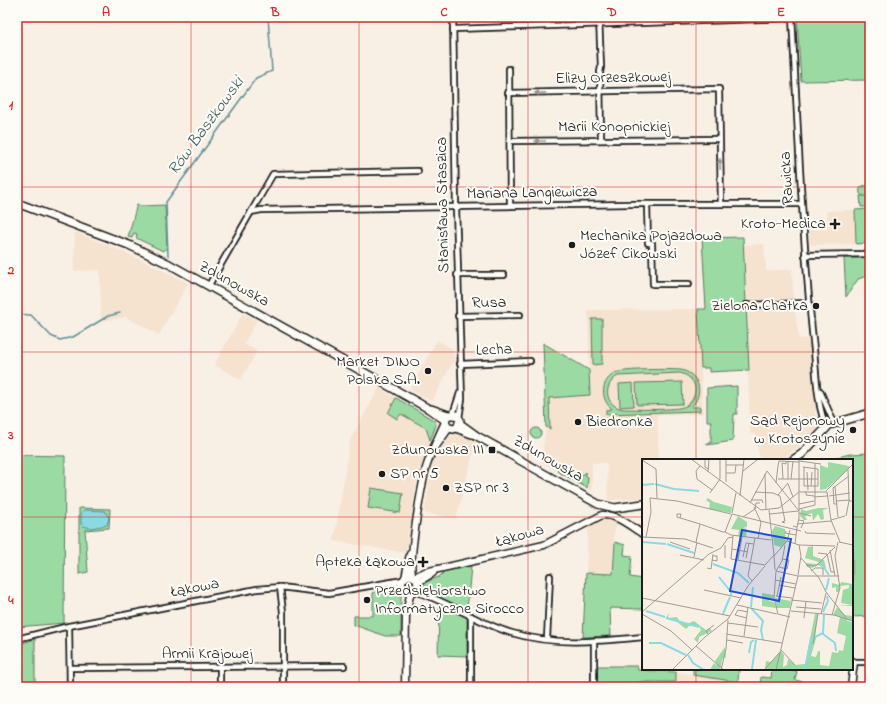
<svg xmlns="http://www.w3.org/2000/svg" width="887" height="704" viewBox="0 0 887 704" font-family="'Indie Flower',sans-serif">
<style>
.built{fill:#f5e2cf}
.green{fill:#9bdaa3;stroke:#5c7b60;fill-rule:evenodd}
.water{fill:#8adae6;stroke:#5e8e95}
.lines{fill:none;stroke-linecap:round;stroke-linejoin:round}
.stream{stroke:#5e8e95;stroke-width:1.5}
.minor-casing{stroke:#1c1c1c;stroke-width:8}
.tertiary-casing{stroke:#1c1c1c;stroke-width:9}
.primary-casing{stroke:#1c1c1c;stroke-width:10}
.minor{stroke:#fdfcf7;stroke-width:4.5}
.tertiary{stroke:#fdfcf7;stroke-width:6}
.primary{stroke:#fdfcf7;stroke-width:7}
.oneway{fill:#989794}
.grid{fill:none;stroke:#d62828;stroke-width:1;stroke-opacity:0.55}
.poi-dot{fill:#1c1c1c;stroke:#fdfcf7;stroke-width:1.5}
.labels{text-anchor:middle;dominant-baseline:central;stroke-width:4;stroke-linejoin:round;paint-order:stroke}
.street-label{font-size:16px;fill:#1c1c1c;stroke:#fdfcf7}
.poi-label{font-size:16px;fill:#1c1c1c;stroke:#fdfcf7;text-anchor:end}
.water-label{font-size:17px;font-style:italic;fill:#425e63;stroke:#fdfcf7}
.inset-river{fill:none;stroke:#8adae6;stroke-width:2}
.inset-road{fill:none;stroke:#a19b95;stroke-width:1}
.view{fill:#1d4ed8;fill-opacity:0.15;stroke:#1d4ed8;stroke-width:2}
.inset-edge{fill:none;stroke:#1c1c1c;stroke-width:2}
.neatline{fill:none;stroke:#d62828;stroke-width:1.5}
.grid-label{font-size:13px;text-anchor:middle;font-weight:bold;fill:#d62828}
</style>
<rect width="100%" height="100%" fill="#f9f0e5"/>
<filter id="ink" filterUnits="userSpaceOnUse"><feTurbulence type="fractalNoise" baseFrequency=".025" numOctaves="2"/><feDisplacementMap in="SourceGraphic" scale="8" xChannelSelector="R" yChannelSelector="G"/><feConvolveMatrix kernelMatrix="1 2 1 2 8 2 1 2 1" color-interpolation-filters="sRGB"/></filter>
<g filter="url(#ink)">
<g class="built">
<path d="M 855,210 L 856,244 L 810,245 L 809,230 L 827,229 L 826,211 Z"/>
<path d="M 75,232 L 138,258 L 188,283 L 159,335 L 126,317 L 101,321 L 100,270 L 74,271 Z"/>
<path d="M 764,244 L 766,271 L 792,269 L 793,301 L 746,303 L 743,245 Z"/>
<path d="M 794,306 L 799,339 L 809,338 L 818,410 L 815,410 L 817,432 L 782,460 L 760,460 L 755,434 L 750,434 L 746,307 Z"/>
<path d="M 698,309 L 703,412 L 702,414 L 657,415 L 659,460 L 643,460 L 643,498 L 608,500 L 607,463 L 592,463 L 592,491 L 541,462 L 546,427 L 550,428 L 548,398 L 590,395 L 588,310 Z"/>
<path d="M 243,313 L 257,320 L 244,344 L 257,351 L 241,380 L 214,365 Z"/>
<path d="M 437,340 L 453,349 L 454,361 L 432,401 L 410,390 Z"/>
<path d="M 379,388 L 436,420 L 438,424 L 432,443 L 423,460 L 416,484 L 413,503 L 414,512 L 406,553 L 334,541 L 350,440 Z"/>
<path d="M 455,433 L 464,435 L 476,442 L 456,519 L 424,513 L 433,463 L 449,436 Z"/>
<path d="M 603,520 L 611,520 L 618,524 L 614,532 L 613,574 L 586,573 L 588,527 Z"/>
<path d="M 676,672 L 767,687 L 639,687 L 639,682 L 676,682 Z"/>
</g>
<g class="green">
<path d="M 797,17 L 870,17 L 870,80 L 801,81 Z"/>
<circle cx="865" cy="191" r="5.5"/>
<path d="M 860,196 L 870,196 L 870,207 L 861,207 Z"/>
<path d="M 137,204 L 141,206 L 165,205 L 167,248 L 163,251 L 136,238 L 137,234 L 134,233 L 132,238 L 128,237 Z"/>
<path d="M 870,209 L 870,243 L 856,244 L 855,210 Z"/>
<path d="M 743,237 L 749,370 L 709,372 L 709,368 L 701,368 L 698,309 L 706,309 L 702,238 Z"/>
<path d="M 844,258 L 870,258 L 870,275 L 858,279 L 846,297 Z"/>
<path d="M 592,319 L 602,319 L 602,364 L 593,365 Z"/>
<path d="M 543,343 L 589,370 L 590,395 L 549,398 L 550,429 L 546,427 Z"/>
<path d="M 681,370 C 699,374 705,393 691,407 L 700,407 L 700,411 L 606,414 L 606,410 L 612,409 C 606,404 602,396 604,387 C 605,381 610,376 615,373 C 626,369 668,369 681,370 ZM 680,373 C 687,375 693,379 695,387 C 696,394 692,403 686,406 C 676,411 636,409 623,409 C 605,406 602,385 618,376 Z"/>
<path d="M 682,382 L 683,404 L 637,405 L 636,383 Z"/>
<path d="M 633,383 L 634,406 L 620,407 L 619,384 Z"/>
<path d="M 737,386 L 737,414 L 734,414 L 733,441 L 707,445 L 707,443 L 711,443 L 711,421 L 707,421 L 707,388 Z"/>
<path d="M 396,398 L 435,421 L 436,425 L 431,438 L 430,440 L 426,428 L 401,414 L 397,419 L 388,413 Z"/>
<circle cx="536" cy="433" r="5"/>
<path d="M 870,453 L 870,616 L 852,617 L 852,460 L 825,460 L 850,454 Z"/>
<path d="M 17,455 L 65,456 L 64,623 L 17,627 Z"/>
<path d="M 564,466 L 582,476 L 585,472 L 586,476 L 588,477 L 587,488 L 557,471 Z"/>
<path d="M 371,488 L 403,493 L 400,513 L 368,508 Z"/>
<path d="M 79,508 L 110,509 L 109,528 L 85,530 L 88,572 L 79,574 Z"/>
<path d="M 615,542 L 625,545 L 624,555 L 632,556 L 630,577 L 643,579 L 643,609 L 610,608 L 611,636 L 583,637 L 586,573 L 613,574 Z"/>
<path d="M 471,566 L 467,610 L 426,594 L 420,589 L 420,584 L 439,577 L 445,571 Z"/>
<path d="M 384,588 L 399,590 L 401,592 L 401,636 L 385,636 L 354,625 L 354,616 L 373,616 L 373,593 Z"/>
<path d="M 439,605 L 467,617 L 467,656 L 438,655 Z"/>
<path d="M 35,639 L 35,687 L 17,687 L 17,645 Z"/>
<path d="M 596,666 L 637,666 L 638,670 L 676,672 L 676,682 L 639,682 L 639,687 L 596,687 Z"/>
<path d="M 693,669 L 739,669 L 738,682 L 693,675 Z"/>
<path d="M 772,669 L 797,671 L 795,680 L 804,682 L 804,687 L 760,686 L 761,677 L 771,678 Z"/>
</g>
<path class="water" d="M 84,510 L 105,511 L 109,518 L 107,525 L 91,528 L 83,526 L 81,523 L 81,514 Z"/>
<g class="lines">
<g class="stream">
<path d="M 168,256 L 166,202 L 256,78 L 272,71 L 268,17"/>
<path d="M 17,314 L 31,315 L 51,336 L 60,340 L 73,337 L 108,316 L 120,313"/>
</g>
<g class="minor-casing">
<g id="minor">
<path d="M 453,17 L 456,207 L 462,399 L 459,418"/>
<path d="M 548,17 L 548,25"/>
<path d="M 599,17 L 601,67 L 600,72 L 601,140"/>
<path d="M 792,17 C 798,128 802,239 814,350 C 816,369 817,411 827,427"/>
<path d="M 453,29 L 792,18"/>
<path d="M 509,69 L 510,206"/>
<path d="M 508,93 L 719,89 L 721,203"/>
<path d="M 510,141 L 719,139"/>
<path d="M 647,204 L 648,243 L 652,243 L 653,284 L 689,284"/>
<path d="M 251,212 L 273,174 L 418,171"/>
<path d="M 805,255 L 870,254"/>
<path d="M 457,275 L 504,275"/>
<path d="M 209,285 L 251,212 L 261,210 L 632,204 L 802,204"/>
<path d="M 746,305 L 809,303"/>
<path d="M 458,316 L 520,315"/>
<path d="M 460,364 L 530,361"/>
<path d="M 820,391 L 834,423"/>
<path d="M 453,414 L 460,393"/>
<path d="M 384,584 L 402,586"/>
<path d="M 280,587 L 283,612 L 283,687"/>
<path d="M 413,591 C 447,600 477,623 512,633 C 554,646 600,641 643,637"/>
<path d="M 69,626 L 70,687"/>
<path d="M 17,639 L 69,626 L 257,589 L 280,587 L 329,593 L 403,580"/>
<path d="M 547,639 L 550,576"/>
<path d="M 594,641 L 594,687"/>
<path d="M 854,662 L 870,662"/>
<path d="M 220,666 L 220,687"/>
<path d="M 70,668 L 344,666"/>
<path d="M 471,687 L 471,616"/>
</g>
</g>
<g class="tertiary-casing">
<g id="tertiary">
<path d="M 437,445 L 449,428"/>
<circle cx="410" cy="584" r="8"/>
<path d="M 413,577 C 407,565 422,484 426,468 C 431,452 438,437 445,422"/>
<path d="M 414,577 L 425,572 L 544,545 L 602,515 C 617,514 631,527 643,534"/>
<path d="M 405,578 L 410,554"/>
<path d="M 417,583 L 433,573"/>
<path d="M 405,687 L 406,613 L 411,591"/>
<path d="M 851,687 L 854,662 L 852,661"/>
</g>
</g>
<g class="primary-casing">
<g id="primary">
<path d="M 17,203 L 129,245 L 169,264 L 394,389 L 429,409 L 445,420"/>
<path d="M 431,409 L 448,415 L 456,415 L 460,420 L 458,426"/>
<path d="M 448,415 L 445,420 L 447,427 L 453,429 L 456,428 L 472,434"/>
<path d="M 459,423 L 477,436 L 598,504 L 615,508 L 643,504"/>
<path d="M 793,460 L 802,454 L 829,425 L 870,413"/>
</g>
</g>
<use href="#minor" class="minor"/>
<use href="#tertiary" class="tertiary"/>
<use href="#primary" class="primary"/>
</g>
<defs><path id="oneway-solid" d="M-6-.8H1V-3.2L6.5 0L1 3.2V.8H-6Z"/></defs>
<g class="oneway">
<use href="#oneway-solid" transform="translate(540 93) rotate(179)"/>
<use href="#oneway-solid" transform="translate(540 141) rotate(180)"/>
<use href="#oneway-solid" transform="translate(720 164) rotate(-92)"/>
</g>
</g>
<path class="grid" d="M 191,17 L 191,687M 359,17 L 359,687M 528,17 L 528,687M 696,17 L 696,460M 17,187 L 870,187M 17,352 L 870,352M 17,517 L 643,517M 852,517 L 870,517M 696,669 L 696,687"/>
<g class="poi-dot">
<path d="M833 218h4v4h4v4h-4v4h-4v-4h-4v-4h4z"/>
<circle cx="572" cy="245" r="4"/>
<circle cx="816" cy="306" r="4"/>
<circle cx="428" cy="371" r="4"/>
<circle cx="578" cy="422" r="4"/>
<circle cx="853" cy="430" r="4"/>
<rect x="488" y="446" width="8" height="8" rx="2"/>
<circle cx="382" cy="474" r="4"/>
<circle cx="446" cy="488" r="4"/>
<path d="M421 556h4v4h4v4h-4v4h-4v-4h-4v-4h4z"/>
<circle cx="367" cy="600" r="4"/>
</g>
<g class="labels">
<g class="street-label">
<text transform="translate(613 78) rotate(-1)">Elizy Orzeszkowej</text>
<text x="614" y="127">Marii Konopnickiej</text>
<text transform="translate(787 178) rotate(-93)">Rawicka</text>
<text transform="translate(532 193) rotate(-1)">Mariana Langiewicza</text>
<text transform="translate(443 205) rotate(-91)">Stanisława Staszica</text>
<text transform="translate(234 284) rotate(29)">Zdunowska</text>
<text transform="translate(489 303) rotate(-1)">Rusa</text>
<text transform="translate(494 350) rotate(-2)">Lecha</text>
<text transform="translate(548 459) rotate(30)">Zdunowska</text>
<text transform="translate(520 536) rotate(-16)">Łąkowa</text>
<text transform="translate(195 588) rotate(-11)">Łąkowa</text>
<text x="207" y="654">Armii Krajowej</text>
</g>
<g class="poi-label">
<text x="826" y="224">Kroto-Medica</text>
<text x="580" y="236" text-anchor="start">Mechanika Pojazdowa<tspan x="580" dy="18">Józef Cikowski</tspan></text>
<text x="808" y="306">Zielona Chatka</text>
<text x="420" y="362">Market DINO<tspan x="420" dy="18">Polska S.A.</tspan></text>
<text x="845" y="421">Sąd Rejonowy<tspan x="845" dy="18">w Krotoszynie</tspan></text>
<text x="586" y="422" text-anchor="start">Biedronka</text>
<text x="484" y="450">Zdunowska III</text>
<text x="390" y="474" text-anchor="start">SP nr 5</text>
<text x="454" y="488" text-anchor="start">ZSP nr 3</text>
<text x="415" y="562">Apteka Łąkowa</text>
<text x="375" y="591" text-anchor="start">Przedsiębiorstwo<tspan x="375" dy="18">Informatyczne Sirocco</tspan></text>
</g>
<g class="water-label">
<text transform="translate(206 126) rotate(-54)">Rów Baszkowski</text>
</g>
</g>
<g transform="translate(642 459)">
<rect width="211" height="211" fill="#f9f0e5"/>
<path d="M 186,3 L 207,7 L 207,10 L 184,30 L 178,31 L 178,6 L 186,9 ZM 66,39 L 72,43 L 90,48 L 89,54 L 67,50 L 68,44 L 64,41 ZM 176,49 L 187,49 L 181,51 L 182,60 L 179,61 L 176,55 L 171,62 L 170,54 L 163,57 L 165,61 L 162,61 L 158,57 L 159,50 L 164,52 ZM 96,57 L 105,63 L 105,68 L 101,69 L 105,70 L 104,78 L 96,77 L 97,71 L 89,70 ZM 133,67 L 143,70 L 144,84 L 139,88 L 132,86 L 130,72 ZM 171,87 L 171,97 L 182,101 L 184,109 L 175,106 L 170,109 L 165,108 L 164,104 L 175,105 L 177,103 L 163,99 L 166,88 ZM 199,123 L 211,125 L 211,147 L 194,146 L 210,146 L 199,144 L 201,131 L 207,129 L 207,126 L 198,127 L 197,133 L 194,133 L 194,128 L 190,129 L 190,124 L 198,126 ZM 120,134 L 132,136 L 131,141 L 127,140 L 127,142 L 132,143 L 134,149 L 120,147 ZM 133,139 L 149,142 L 148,149 L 134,149 ZM 195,148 L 203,156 L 211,157 L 210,162 L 205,161 L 205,162 L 211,163 L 211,211 L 123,211 L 124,202 L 129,203 L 139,192 L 142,196 L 141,208 L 145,206 L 146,200 L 153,206 L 163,205 L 173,155 L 176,155 L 173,178 L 175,176 L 169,197 L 174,198 L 176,192 L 178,192 L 178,206 L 187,207 L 190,193 L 196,194 L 197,191 L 201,192 L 204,177 L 195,174 L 198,158 L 191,156 ZM 27,154 L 26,159 L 35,158 L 38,163 L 45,165 L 52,162 L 64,171 L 68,169 L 70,172 L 57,178 L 56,184 L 52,180 L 59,171 L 57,167 L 47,167 L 44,170 L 34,162 L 24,159 ZM 83,188 L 84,199 L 82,198 L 80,201 L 78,211 L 68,211 L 72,204 L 75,207 L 73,202 Z" fill="#9bdaa3"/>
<path class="inset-river" d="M 13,25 L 32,30 L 57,32M 0,26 L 12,25M 0,83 L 24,85M 25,85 L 52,94M 179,104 L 187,116M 71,105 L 96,114 L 107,124M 77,118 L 89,133 L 89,136M 184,131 L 187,119M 109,148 L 111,128M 109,149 L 121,162 L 119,171 L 121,181M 4,152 L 23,158M 181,153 L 186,142 L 185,137M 81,155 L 88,138M 24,159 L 57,168M 181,175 L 193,184 L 194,192M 173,178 L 181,174 L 182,156M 7,184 L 19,184 L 44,196M 107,194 L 109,183 L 112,181M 46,196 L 51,204 L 62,211M 110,210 L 114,181M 163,211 L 169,179 L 171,178"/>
<path class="inset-road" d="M 49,0 L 119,51 L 137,49 L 157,33M 63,0 L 63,8 L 67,10M 84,0 L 84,23M 0,1 L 14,10 L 15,39M 157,2 L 179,5M 84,6 L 101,6M 58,7 L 54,12 L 55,20 L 70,31M 136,7 L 137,2 L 157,3M 161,8 L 176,10 L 176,27 L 162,27M 206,11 L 207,42 L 210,42M 101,12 L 115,1M 66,13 L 67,0M 165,13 L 166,31M 84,14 L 93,14 L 94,6M 123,15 L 124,51M 136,20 L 176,20M 141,20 L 140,4 L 144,5 L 144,2M 146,20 L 146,2M 149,20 L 151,2M 134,24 L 136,7M 146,25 L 151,38M 162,27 L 162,8M 169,27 L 170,13M 193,28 L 196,58M 164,32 L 164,36 L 172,37M 184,32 L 211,5M 113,33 L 131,34 L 138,37 L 143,62 L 140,63 L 143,64M 157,33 L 185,33 L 189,61 L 198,83M 157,33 L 157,0M 68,34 L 78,20 L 78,0M 136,36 L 146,24M 98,37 L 102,0M 187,37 L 208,34M 172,38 L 185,37M 109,41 L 120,41 L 121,44M 194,42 L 208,41M 108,44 L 125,12 L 157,52M 157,45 L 172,42M 195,45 L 192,45 L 191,29 L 207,17M 112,48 L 119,63 L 116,80M 157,50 L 173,46 L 173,4M 90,54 L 94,34M 157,54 L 169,57M 90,55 L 159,72M 128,55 L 156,52M 204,57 L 207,42M 101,58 L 113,50 L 114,44 L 118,44M 38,59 L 39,55 L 35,55 L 35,58 L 58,65 L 81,73 L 83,73 L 89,76 L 129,81M 157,61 L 162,62 L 159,69M 189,61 L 203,57M 155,65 L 189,62M 151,67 L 155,68 L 157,59 L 157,34M 144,72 L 143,74 L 154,76M 163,72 L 164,74 L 193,75M 83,73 L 90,55M 91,77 L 89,100 L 123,106M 0,78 L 43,80 L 71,89M 4,78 L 9,53 L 8,39 L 35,42 L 89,55M 145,82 L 157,86 L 193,87M 28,83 L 48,90M 54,83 L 58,65M 197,83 L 211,86M 153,85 L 155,68M 83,86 L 83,99M 90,90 L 106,93M 188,91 L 193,117M 176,94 L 185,95 L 189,113 L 193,113M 38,96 L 62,101M 52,98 L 55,83M 101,98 L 104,84 L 112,85M 104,99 L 107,84M 159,99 L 177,119 L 184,133 L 205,160M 70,101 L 75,102 L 75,97 L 71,97M 96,101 L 100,78M 123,106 L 132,96 L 127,51M 164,106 L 174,107 L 193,88M 137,108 L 145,110 L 147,101 L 140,100M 65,109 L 69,110 L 71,95M 133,111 L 132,97 L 145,82 L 148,71M 134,112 L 132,139 L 136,155M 134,112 L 140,102 L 143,86M 134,112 L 156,117M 169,112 L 173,109 L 181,109 L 181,116M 156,116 L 159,97 L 157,86M 156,117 L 197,117M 133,121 L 154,125M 110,122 L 106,117 L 113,79M 137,126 L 153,129M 62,131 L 99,139M 134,137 L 150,139M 135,137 L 139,118M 0,139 L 88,157M 149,141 L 180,144M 95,146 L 135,155M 154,148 L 179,150M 149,152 L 192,156 L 211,162M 0,153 L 67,95 L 79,89 L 86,79 L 91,78M 0,155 L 29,172 L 50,191M 136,155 L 148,158M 179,155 L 184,134M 190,156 L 198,129 L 193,97 L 196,83M 105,159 L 93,156 L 96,151 L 106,153M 162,159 L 164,142M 86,164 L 116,168M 66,175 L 64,172 L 72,166M 84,175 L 140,184M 102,177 L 106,148M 85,181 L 101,184M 171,185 L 176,155M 54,187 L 82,211M 139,191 L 153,206M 30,211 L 63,178 L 86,160 L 106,127 L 123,107M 79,211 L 84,190 L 86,161M 122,211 L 138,193M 134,211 L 156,117"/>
<path class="view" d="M 100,71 L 149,80 L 137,142 L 88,132 Z"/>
<rect width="211" height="211" class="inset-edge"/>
</g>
<rect width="887" height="704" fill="none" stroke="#fdfcf7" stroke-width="44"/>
<rect x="22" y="22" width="843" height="660" class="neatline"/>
<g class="grid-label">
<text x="106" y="16">A</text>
<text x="275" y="16">B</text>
<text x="444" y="16">C</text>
<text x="612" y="16">D</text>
<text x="781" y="16">E</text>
<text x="11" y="109">1</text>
<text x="11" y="274">2</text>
<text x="11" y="439">3</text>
<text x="11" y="604">4</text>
</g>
</svg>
